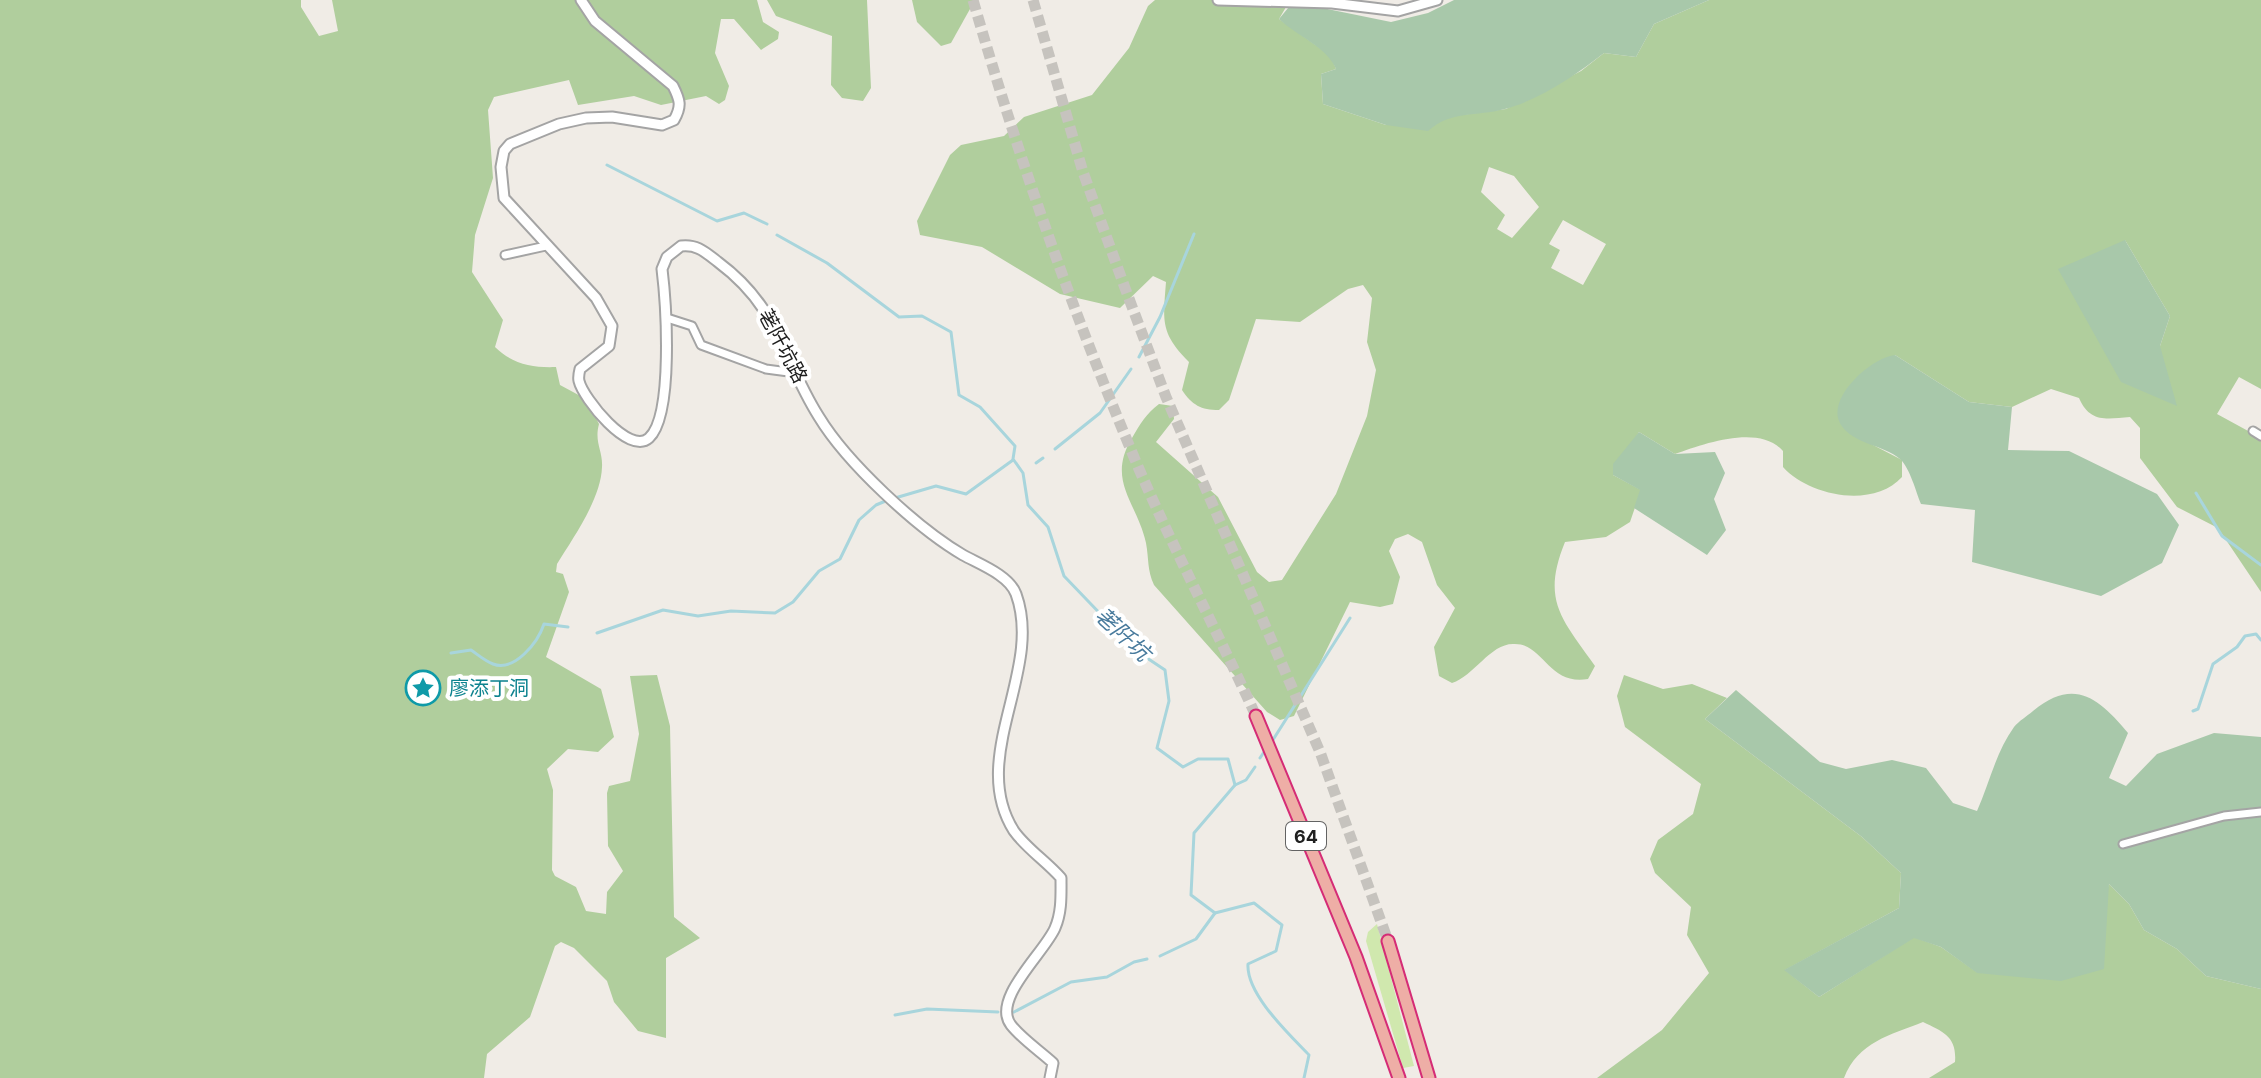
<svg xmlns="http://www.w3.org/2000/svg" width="2261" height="1078" viewBox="0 0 2261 1078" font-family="Inter,'Noto Sans TC',sans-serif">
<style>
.grass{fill:#d0e8ae}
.forest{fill:#b0ce9d;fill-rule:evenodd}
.cemetery{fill:#a8c8aa}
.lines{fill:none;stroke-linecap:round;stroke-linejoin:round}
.stream{stroke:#a8d5dc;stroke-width:3}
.trunk-tunnel{stroke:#c6c3be;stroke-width:11;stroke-dasharray:11 5.5;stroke-linecap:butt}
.minor-casing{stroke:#a4a4a4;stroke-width:11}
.tertiary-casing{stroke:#a4a4a4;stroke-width:13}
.trunk-casing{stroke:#d52c76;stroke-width:15}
.minor{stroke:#fff;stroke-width:7}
.tertiary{stroke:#fff;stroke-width:9}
.trunk{stroke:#eeaea6;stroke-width:11}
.labels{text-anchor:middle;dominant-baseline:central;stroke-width:8;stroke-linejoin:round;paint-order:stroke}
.shield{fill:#fff;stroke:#636363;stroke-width:2}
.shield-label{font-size:18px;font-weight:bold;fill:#202020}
.street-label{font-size:20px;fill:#202020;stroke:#fff}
.culture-label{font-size:20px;fill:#0d838f;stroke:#fff;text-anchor:start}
.water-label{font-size:22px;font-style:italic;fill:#497b9d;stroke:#fff}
</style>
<rect width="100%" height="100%" fill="#f0ece6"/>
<path class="grass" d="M 1377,924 L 1414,1066 L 1403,1068 L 1366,941 L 1368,932 Z"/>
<g class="forest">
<path d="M 0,0 L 301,0 L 301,7 L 319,36 L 338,31 L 332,0 L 757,0 L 763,22 L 779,32 L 778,39 L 761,50 L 734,19 L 721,19 L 715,53 L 729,86 L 725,100 L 719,104 L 706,96 L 661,105 L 634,96 L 578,105 L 569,80 L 494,97 L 488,110 L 493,178 L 475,235 L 472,272 L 503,320 L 495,347 C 512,364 533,368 556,367 L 560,385 L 586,399 L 599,424 C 594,442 603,451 602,467 C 601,499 573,538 557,564 L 556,572 L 563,574 L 569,592 L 546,657 L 601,689 L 614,737 L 598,752 L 568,749 L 547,769 L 553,790 L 552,870 L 555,876 L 576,887 L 586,911 L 606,914 L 607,892 L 623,871 L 608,846 L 607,793 L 609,786 L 630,781 L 639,734 L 630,676 L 657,675 L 670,726 L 674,917 L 700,938 L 666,958 L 666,1038 L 638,1031 L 614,1002 L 607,981 L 574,948 L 561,942 L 555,946 L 530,1017 L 487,1054 L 484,1078 L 0,1078 Z"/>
<path d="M 767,0 L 867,0 L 871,88 L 863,101 L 842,98 L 831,85 L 832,36 L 776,16 Z"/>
<path d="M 912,0 L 975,0 L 951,43 L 941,46 L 917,22 Z"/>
<path d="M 1155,0 L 1247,0 L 1286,7 L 1279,19 L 1331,56 L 1336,69 L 1321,74 L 1323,104 L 1386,125 L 1506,109 L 1581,71 L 1604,53 L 1636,57 L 1654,24 L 1709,0 L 2261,0 L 2261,389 L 2239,377 L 2217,414 L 2261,438 L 2261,592 L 2218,528 L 2177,507 L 2140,458 L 2140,428 L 2130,417 C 2106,419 2090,423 2079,398 L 2051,389 L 2012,407 L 1969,402 L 1895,355 L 1850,433 L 1902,460 L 1902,477 C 1873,509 1809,496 1783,467 L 1783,451 C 1760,424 1705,443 1675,454 L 1639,432 L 1613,475 L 1641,490 L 1630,522 L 1606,537 L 1565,542 C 1541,601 1562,619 1595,666 L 1588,679 C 1548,686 1543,642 1513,644 C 1490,644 1474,676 1452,683 L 1439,676 L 1434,647 L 1455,608 L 1437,585 L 1422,542 L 1408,534 L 1395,539 L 1389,551 L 1400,577 L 1393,604 L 1380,607 L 1350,602 L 1294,716 L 1280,720 L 1267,712 L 1154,585 C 1147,570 1149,559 1146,543 C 1137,502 1106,481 1132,438 C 1140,424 1146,414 1159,404 L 1173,406 L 1174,419 L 1156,442 L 1218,497 L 1257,572 L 1269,582 L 1282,580 L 1336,494 L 1367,416 L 1376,370 L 1367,342 L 1372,298 L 1363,285 L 1348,289 L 1300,322 L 1256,319 L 1229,400 L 1219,410 C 1201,410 1192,405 1182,390 L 1189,362 C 1160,333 1163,321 1166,282 L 1153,276 L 1120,308 L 1060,294 L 982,247 L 920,235 L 917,221 L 950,155 L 961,145 L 1004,136 L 1024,117 L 1092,95 L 1129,48 L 1148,6 ZM 1489,167 L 1514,176 L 1539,207 L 1512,238 L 1497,229 L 1505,215 L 1481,192 ZM 1563,220 L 1606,244 L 1583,285 L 1551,268 L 1560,250 L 1549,244 ZM 2125,240 L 2170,316 L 2160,346 Z"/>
<path d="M 1624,675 L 1663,689 L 1692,684 L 1727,698 L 1705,719 L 1862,837 L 1901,873 L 1899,908 L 1785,970 L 1819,997 L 1914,937 L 1941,947 L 1978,973 L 2107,891 L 2109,884 L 2129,904 L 2144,930 L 2177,949 L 2206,976 L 2261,989 L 2261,1078 L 1929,1078 L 1955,1062 C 1957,1037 1944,1032 1923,1022 C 1890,1035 1858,1042 1844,1078 L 1597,1078 L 1662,1030 L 1709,973 L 1687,935 L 1691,907 L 1655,873 L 1650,859 L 1658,840 L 1693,814 L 1701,784 L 1625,727 L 1617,696 Z"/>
</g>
<g class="cemetery">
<path d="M 1454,0 L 1709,0 L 1654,24 L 1636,57 L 1604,53 C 1576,75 1539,100 1505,109 C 1475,117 1452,110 1428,131 L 1386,125 L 1323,104 L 1321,74 L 1336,69 C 1327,47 1297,36 1279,19 L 1293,2 L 1391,22 L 1428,13 Z"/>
<path d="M 2125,240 L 2170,316 L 2160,346 L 2177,406 L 2121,382 L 2058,269 Z"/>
<path d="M 1895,355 L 1969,402 L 2012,407 L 2008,450 L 2069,451 L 2157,494 L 2179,525 L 2162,563 L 2101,596 L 1972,562 L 1975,510 L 1921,504 C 1916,492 1910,468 1900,459 C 1884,445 1853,444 1841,425 C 1824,399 1872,357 1895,355 Z"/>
<path d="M 1639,432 L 1675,454 L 1715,452 L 1725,473 L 1714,499 L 1726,530 L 1707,555 L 1634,508 L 1640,490 L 1613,475 L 1613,464 Z"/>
<path d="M 1736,690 L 1820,762 L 1846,769 L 1892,760 L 1926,768 L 1953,803 L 1977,811 C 1989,784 1996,752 2014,727 C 2019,721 2027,716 2033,711 C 2074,677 2099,698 2128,733 L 2109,778 L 2126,786 L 2157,754 L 2214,733 L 2261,737 L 2261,989 L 2206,976 L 2177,949 L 2144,930 L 2129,904 L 2109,884 L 2104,969 L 2061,981 L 1977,973 L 1941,947 L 1914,938 L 1819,997 L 1784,970 L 1899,908 L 1901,873 L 1862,837 L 1705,719 Z"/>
</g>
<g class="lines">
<g class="stream">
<path d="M 607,165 L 717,221 L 744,213 L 767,224"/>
<path d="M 777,235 L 827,263 L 899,317 L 922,316 L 951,332 L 959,395 L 980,407 L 1015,446 L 1013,459 L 1023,473 L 1028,505 L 1048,527 L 1064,576 L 1135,650 L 1165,670 L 1169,701 L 1157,748 L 1183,767 L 1198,759 L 1228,759 L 1235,785 L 1194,833 L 1191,895 L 1215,913 L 1254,903 L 1282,925 L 1276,951 L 1248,964 C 1246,994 1289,1034 1309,1055 L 1304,1078"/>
<path d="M 1139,357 L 1160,317 L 1194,234"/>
<path d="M 1055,449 L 1100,413 L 1131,369"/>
<path d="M 1036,463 L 1043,458"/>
<path d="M 2196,493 L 2222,536 L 2261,565"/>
<path d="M 895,498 L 936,486 L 966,494 L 1013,460"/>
<path d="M 597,633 L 663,610 L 698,616 L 731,611 L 775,613 L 793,602 L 819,571 L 840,559 L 859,520 L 876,505 L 888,500"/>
<path d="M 451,653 L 471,650 C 477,654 485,661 493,664 C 515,672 538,642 544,624 L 568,627"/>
<path d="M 2193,711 L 2198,709 L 2213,664 L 2237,647 L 2245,636 L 2256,634 L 2261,640"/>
<path d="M 1271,743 L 1350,618"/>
<path d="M 1260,758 L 1264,752"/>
<path d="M 1235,785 L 1246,780 L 1255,767"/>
<path d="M 1160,956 L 1196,939 L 1215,913"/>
<path d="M 1014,1012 L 1071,982 L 1107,977 L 1134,962 L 1147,959"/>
<path d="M 895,1015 L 927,1009 L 998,1012"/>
</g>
<g class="trunk-tunnel">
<path d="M 973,0 C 1019,160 1074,316 1139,469 C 1175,552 1218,633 1256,716"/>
<path d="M 1033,0 L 1083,172 L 1125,288 L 1166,397 L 1320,752 L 1388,941"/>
</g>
<g class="minor-casing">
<g id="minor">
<path d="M 505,255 L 546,246"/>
<path d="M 667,318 L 692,326 L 701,345 L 766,369 L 796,373"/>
<path d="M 2253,431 L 2261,436"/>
<path d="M 2123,844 L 2224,816 L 2261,812"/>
</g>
</g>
<g class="tertiary-casing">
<g id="tertiary">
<path d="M 581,0 L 595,21 L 673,86 C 680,100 682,106 674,120 L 662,125 L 612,117 L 586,118 L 559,124 L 510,144 L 504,151 L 501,167 L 504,198 L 596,298 L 612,326 L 609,346 L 580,369 C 579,373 578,377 579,381 C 583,398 629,456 649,438 C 674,415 666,302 662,269 L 667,257 L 681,246 C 697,244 705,252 718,262 C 781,309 781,357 819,417 C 847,463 917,528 963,555 C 979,564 1009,575 1016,594 C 1044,671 967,757 1014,831 C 1026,848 1047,862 1061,878 C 1061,895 1062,912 1055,928 C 1045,952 991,999 1011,1025 C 1022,1039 1040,1051 1053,1063 L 1050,1078"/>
<path d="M 1218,0 L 1332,3 L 1398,11 L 1437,0"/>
</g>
</g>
<g class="trunk-casing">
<g id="trunk">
<path d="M 1256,716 L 1356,957 L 1399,1078"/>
<path d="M 1388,941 L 1429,1078"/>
</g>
</g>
<use href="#minor" class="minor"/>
<use href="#tertiary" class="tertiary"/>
<use href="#trunk" class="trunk"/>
</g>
<defs>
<g id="sight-ring" transform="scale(1.8)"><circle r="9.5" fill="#fff" stroke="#0f9aa8" stroke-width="1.5"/><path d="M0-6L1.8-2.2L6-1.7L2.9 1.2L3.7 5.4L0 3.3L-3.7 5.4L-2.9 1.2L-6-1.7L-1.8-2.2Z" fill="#0f9aa8"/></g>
</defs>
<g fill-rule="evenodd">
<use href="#sight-ring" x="423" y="688"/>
</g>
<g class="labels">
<rect class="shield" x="1286" y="822" width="40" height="28" rx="6"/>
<g class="shield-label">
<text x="1306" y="836">64</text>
</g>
<g class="street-label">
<text transform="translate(783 346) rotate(62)">荖阡坑路</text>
</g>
<g class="culture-label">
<text x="449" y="688">廖添丁洞</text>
</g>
<g class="water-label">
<text transform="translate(1123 634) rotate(43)">荖阡坑</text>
</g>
</g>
</svg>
